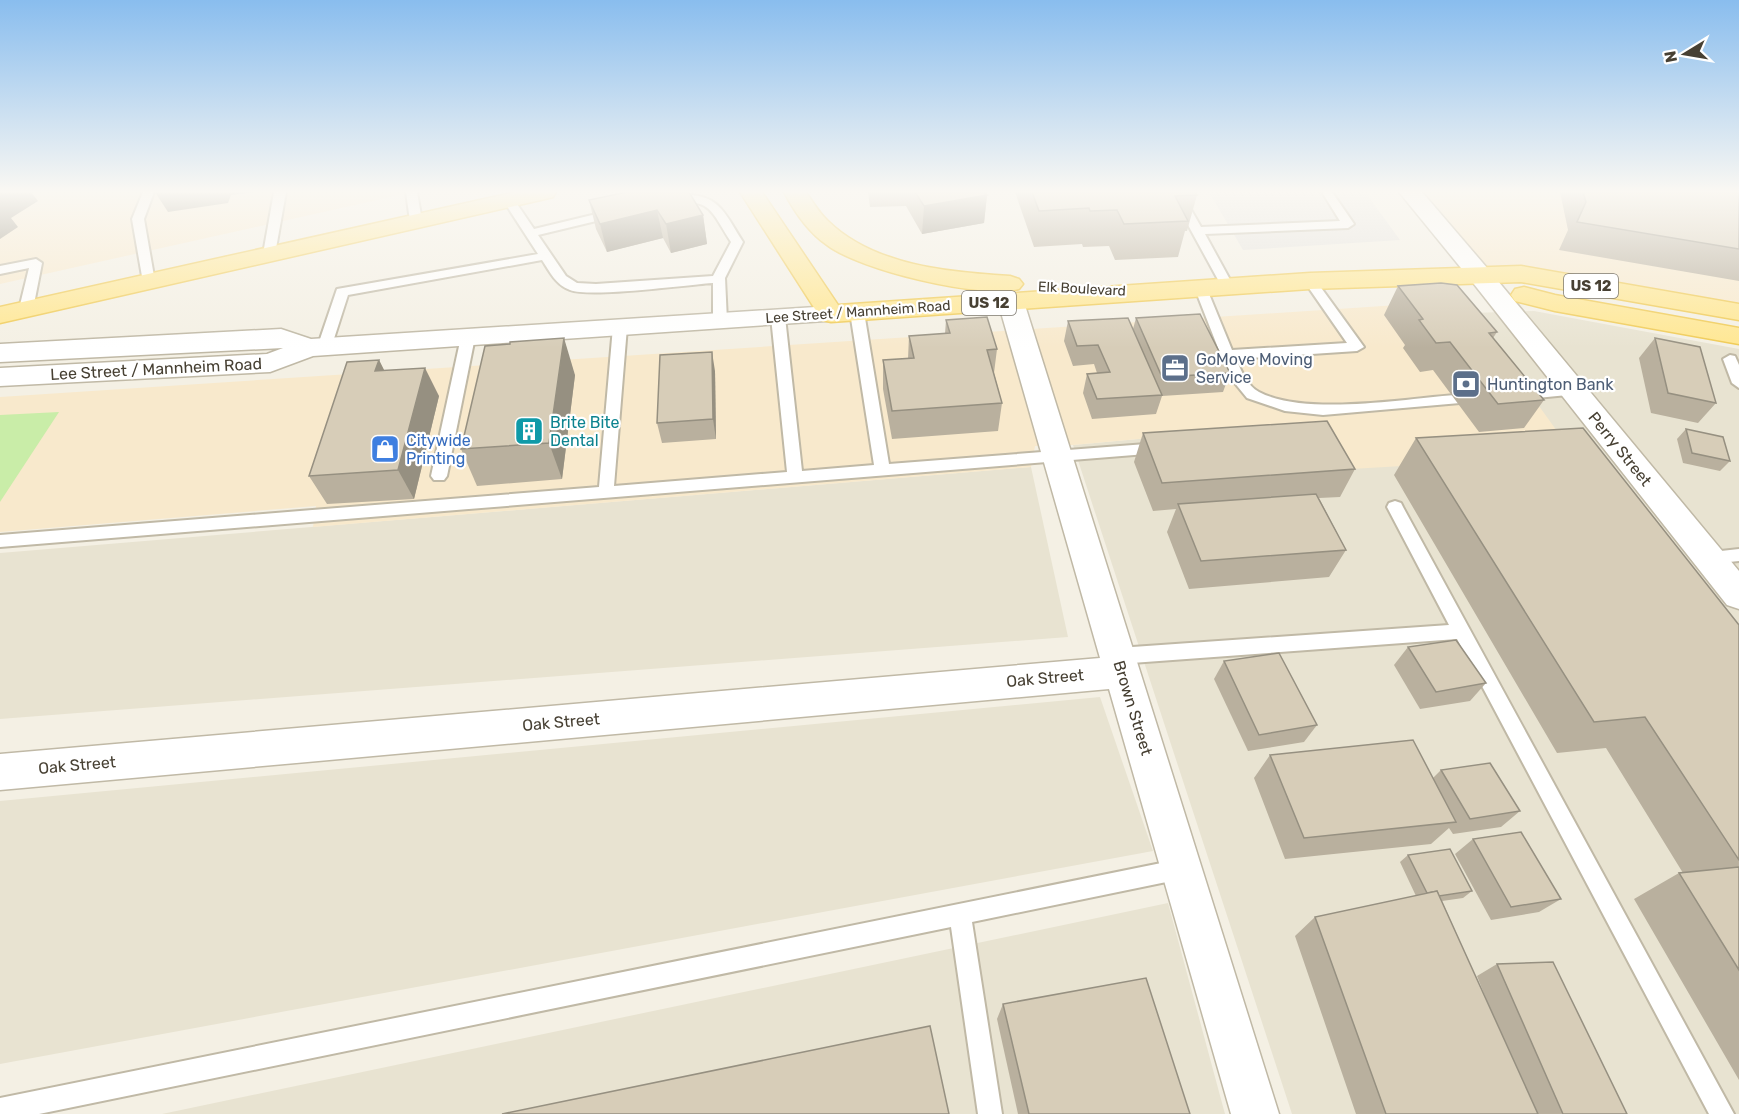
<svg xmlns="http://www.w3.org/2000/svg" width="1739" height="1114" viewBox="0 0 1739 1114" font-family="Rubik,sans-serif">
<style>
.residential{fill:#e8e3d1}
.commercial{fill:#f8e9cc}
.green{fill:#c9eda8}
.parking{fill:#e4e2dd}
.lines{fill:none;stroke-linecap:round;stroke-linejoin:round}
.service-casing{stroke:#c0b9a6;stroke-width:4}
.minor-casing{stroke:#c0b9a6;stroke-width:3}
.tertiary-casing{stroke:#c0b9a6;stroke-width:3}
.primary-casing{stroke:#f0cb56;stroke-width:3}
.service{fill:#fff;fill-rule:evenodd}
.minor{fill:#fff;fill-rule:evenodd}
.tertiary{fill:#fff;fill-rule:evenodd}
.primary{fill:#ffe792;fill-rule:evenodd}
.wall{fill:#b9b09e}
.shaded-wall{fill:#969081}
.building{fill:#d7cdb8;stroke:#969081;stroke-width:1.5}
.labels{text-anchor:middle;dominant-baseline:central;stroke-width:4.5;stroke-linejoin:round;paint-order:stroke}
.far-street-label{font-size:14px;fill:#474033;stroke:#fff}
.shield{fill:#fff;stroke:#7e7970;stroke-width:1.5}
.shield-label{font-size:15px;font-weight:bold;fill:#474033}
.service-label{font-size:16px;fill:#4e5e75;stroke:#fff;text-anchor:start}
.street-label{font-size:16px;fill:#474033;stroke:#fff}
.culture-label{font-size:16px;fill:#0d838f;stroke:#fff;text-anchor:start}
.shop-label{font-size:16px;fill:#366cbe;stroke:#fff;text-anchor:start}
</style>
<rect width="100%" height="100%" fill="#f4f0e4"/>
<g class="residential">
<path d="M 1534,311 L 1739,349 L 1739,1114 L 1292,1114 L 1073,445 L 1324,422 L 1574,456 L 1472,313 Z"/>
<path d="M 1031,467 L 1068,637 L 0,719 L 0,553 Z"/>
<path d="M 1100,697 L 1153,851 L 0,1064 L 0,801 Z"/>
<path d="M 1168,903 L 1225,1114 L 162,1114 Z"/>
</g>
<g class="commercial">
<path d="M 0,192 L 413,192 L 0,284 Z"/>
<path d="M 1418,192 L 1739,192 L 1739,318 L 1479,274 Z"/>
<path d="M 1443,302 L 1472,313 L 1575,456 L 1351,469 L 1324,422 L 1073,445 L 1035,446 L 1031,467 L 313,527 L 316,506 L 0,532 L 0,397 Z"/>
</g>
<path class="green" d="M 59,412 L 0,502 L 0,415 Z"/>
<path class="parking" d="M 1209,192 L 1365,192 L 1400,240 L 1243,250 Z"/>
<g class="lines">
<g class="service-casing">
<g id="service">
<path d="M 143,192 L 154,192 L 144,219 L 155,282 L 149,286 L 143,282 L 132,219 Z"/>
<path d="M 274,192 L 286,192 L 275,254 L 269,258 L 263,254 Z"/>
<path d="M 406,192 L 417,192 L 422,221 L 420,224 L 412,224 L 410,221 Z"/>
<path d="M 1170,192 L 1181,192 L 1201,227 L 1340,221 L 1322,192 L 1332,192 L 1354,224 L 1348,228 L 1205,234 L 1234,287 L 1228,291 L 1222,287 Z"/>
<path d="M 685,195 C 720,194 726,216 743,242 L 725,278 L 727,321 L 725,324 L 715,324 L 713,321 L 713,283 C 685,285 591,298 570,290 C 556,285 550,272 542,260 L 348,295 L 331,348 L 324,352 L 317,348 L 337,289 L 538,254 L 503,200 L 509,197 L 513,198 L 534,229 L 613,210 L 617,212 L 617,216 L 538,235 L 566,276 L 577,283 L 596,284 L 713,276 L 731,242 C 711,211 711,197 670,204 L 664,201 L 666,199 Z"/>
<path d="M 36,259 L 42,263 L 33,309 L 26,313 L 19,309 L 29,268 L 0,274 L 0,266 Z"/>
<path d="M 1310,277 L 1314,278 L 1364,347 L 1357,351 L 1236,359 C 1241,370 1247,386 1259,392 C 1305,416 1403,399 1455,395 L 1462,400 L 1460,403 L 1323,415 L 1285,411 L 1247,398 L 1229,376 L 1195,289 L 1201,285 L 1207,289 L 1232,350 L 1347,343 L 1304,281 Z"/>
<path d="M 857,308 L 864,312 L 889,464 L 1159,443 L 1166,448 L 1159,453 L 0,547 L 0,535 L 599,487 L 613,327 L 620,323 L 627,327 L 614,486 L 787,472 L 771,317 L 778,313 L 785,317 L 802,471 L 874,465 L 850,312 Z"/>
<path d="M 468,333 L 475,337 L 447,476 L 444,480 L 434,480 L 431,476 L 461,337 Z"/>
<path d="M 1730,355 L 1735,356 L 1739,365 L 1739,388 L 1732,383 L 1723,359 Z"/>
<path d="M 1573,386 L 1580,391 L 1578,394 L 1517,400 L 1510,395 L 1517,390 Z"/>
<path d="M 1395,501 L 1401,503 L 1403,507 L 1734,1114 L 1709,1114 L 1457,639 L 1118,664 L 1112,661 L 1109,656 L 1112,651 L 1118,648 L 1449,625 L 1387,507 L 1389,503 Z"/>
<path d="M 1739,549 L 1739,561 L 1709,564 L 1703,563 L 1701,558 L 1703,553 Z"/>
<path d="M 1181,859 L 1188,862 L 1191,869 L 1188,876 L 1181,879 L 972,922 L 1002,1114 L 978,1114 L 951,927 L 39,1114 L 0,1114 L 0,1098 Z"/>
</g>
</g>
<g class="minor-casing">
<g id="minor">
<path d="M 1479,266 L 1488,269 L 1739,571 L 1739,609 L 1727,605 L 1470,279 L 1466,274 L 1470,269 Z"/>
<path d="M 1011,294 L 1020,296 L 1024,302 L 1279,1114 L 1231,1114 L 1109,689 L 0,790 L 0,754 L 1100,658 L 998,302 L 1002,296 Z"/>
<path d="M 831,306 L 840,308 L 844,314 L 840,320 L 313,356 L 270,372 L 0,386 L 0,368 L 267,354 L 283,348 L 0,362 L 0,344 L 281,329 L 311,339 Z"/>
</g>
</g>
<g class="tertiary-casing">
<path id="tertiary" d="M 1399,192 L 1422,192 L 1488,269 L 1492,274 L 1488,279 L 1479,282 L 1470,279 Z"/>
</g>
<g class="primary-casing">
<g id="primary">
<path d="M 516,192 L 556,192 L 553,197 L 545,199 L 0,323 L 0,307 Z"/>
<path d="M 740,192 L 762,192 L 838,305 L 1310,273 L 1521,266 L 1739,304 L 1739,320 L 1521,282 L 1310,289 L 831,322 L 822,320 Z"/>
<path d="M 784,192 L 806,192 C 813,202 819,213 828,221 C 874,266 949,272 1010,276 L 1019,279 L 1023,284 L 1019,289 C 979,299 860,270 827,245 C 808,232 794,211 784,192 Z"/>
<path d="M 1524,287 L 1555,295 L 1739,328 L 1739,344 L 1555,311 L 1515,301 L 1511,295 L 1515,289 Z"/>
</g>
</g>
<use href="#service" class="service"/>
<use href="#minor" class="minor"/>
<use href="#tertiary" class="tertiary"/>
<use href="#primary" class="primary"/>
</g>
<g class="wall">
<path d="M 868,192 L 984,192 L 987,195 L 984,223 L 922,234 L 906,206 L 870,207 Z"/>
<path d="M 1015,192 L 1195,192 L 1197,195 L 1187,231 L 1185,231 L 1178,257 L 1115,260 L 1109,246 L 1083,247 L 1082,244 L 1034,247 Z"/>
<path d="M 1560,192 L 1739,192 L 1739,281 L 1559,250 L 1568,230 Z"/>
<path d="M 589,200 L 703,215 L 707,244 L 671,253 L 663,238 L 607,252 L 596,229 Z"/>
<path d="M 1398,286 L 1497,332 L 1493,338 L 1544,400 L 1524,428 L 1479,432 L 1433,370 L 1420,372 L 1403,348 L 1405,345 L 1384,315 Z"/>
<path d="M 1136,318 L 1230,373 L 1223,392 L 1162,396 L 1156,414 L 1092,419 L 1083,393 L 1087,374 L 1097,373 L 1094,364 L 1073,366 L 1064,341 L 1068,321 L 1133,329 Z"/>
<path d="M 946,320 L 997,349 L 994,373 L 1002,403 L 998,431 L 892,439 L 883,389 L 883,360 L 908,359 L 909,336 L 945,334 Z"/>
<path d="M 1655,338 L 1716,403 L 1698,423 L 1651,413 L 1639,358 Z"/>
<path d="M 510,344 L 575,375 L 562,479 L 477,486 L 461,449 Z"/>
<path d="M 379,360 L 384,370 L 439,396 L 414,499 L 327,504 L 309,476 Z"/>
<path d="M 715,371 L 716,439 L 662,443 L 657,423 Z"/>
<path d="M 1686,429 L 1730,461 L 1720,471 L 1683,463 L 1677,439 Z"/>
<path d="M 1143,433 L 1355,469 L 1340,497 L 1319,498 L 1346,550 L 1329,577 L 1189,589 L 1167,532 L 1176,509 L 1153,511 L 1134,462 Z"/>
<path d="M 1416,438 L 1739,625 L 1739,1080 L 1634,899 L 1679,873 L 1683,873 L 1606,748 L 1557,753 L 1394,475 Z"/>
<path d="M 1408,647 L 1486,683 L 1470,701 L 1420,709 L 1394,665 Z"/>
<path d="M 1224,661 L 1317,725 L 1304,742 L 1248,751 L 1214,679 Z"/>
<path d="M 1270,755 L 1433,778 L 1441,770 L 1520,811 L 1501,827 L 1453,834 L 1449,828 L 1431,844 L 1285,859 L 1254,778 Z"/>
<path d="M 1473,839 L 1561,899 L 1539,912 L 1491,920 L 1455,854 Z"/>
<path d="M 1408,855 L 1472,891 L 1463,898 L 1442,901 L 1491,1011 L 1477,976 L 1497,964 L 1627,1114 L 1356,1114 L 1295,936 L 1315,917 L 1416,896 L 1400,862 Z"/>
<path d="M 1003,1004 L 1190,1114 L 1018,1114 L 997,1019 Z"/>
</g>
<g class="shaded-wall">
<path d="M 0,192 L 31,192 L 38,201 L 11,218 L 18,227 L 0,239 Z"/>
<path d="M 155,192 L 255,192 L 231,195 L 228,203 L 168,212 Z"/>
<path d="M 987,195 L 984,223 L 922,234 L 924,206 Z"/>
<path d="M 657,210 L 663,238 L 607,252 L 600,224 Z"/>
<path d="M 703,215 L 707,244 L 671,253 L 666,224 Z"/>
<path d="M 564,338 L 575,375 L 562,479 L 549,443 Z"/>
<path d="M 712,352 L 715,371 L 716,439 L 713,419 Z"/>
<path d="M 379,360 L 393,388 L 375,371 Z"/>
<path d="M 425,368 L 439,396 L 414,499 L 398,470 Z"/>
</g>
<g class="building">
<path d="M 627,192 L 689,192 L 703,215 L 666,224 L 657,210 L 600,224 L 589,200 Z"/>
<path d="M 915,192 L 984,192 L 987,195 L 924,206 Z"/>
<path d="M 1032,192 L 1195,192 L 1197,195 L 1175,196 L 1188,221 L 1124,224 L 1117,210 L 1090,211 L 1089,208 L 1039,211 Z"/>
<path d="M 1583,192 L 1739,192 L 1739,249 L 1577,222 L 1586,202 Z"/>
<path d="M 1441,283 L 1457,285 L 1497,332 L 1489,333 L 1544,400 L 1498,404 L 1450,342 L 1436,343 L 1419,320 L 1423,319 L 1398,286 Z"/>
<path d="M 1200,314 L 1230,373 L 1162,377 L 1136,318 Z"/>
<path d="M 987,317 L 997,349 L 987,350 L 1002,403 L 892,411 L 883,360 L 914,358 L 909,336 L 950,333 L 946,320 Z"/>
<path d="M 1128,318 L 1162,395 L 1097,399 L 1087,374 L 1110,372 L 1098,345 L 1077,346 L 1068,321 Z"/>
<path d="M 564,338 L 549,443 L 461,449 L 485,346 L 510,344 L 510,342 Z"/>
<path d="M 1655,338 L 1700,347 L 1716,403 L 1668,393 Z"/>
<path d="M 712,352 L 713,419 L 657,423 L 660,355 Z"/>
<path d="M 379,360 L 375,371 L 425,368 L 398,470 L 309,476 L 347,362 Z"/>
<path d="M 1327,421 L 1355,469 L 1162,483 L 1143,433 Z"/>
<path d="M 1583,428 L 1739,625 L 1739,860 L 1645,717 L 1594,722 L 1416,438 Z"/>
<path d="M 1686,429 L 1723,437 L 1730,461 L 1692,453 Z"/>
<path d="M 1316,494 L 1346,550 L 1201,561 L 1178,504 Z"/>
<path d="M 1456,640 L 1486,683 L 1436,692 L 1408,647 Z"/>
<path d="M 1279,653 L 1317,725 L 1259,735 L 1224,661 Z"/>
<path d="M 1413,740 L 1456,822 L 1304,838 L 1270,755 Z"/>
<path d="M 1490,763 L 1520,811 L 1470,819 L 1441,770 Z"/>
<path d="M 1521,832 L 1561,899 L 1511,907 L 1473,839 Z"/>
<path d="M 1450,849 L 1472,891 L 1439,896 L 1437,891 L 1427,893 L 1408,855 Z"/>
<path d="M 1739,867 L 1739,970 L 1679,873 Z"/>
<path d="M 1437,891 L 1538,1114 L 1386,1114 L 1315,917 Z"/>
<path d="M 1553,962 L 1627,1114 L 1563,1114 L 1497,964 Z"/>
<path d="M 1146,978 L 1190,1114 L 1029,1114 L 1003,1004 Z"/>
<path d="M 930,1026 L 949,1114 L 502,1114 Z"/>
</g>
<linearGradient id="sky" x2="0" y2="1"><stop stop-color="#89bdee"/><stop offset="0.55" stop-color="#faf8f3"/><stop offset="1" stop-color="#faf8f3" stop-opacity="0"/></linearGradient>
<rect width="1739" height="348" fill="url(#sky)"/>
<defs>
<g id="office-square" transform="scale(1.5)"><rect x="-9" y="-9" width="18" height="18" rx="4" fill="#5c6f8a" stroke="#fff"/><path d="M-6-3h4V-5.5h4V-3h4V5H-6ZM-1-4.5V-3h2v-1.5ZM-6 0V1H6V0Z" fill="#fff"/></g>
<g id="bank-square" transform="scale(1.5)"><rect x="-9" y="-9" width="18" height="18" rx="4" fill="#5c6f8a" stroke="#fff"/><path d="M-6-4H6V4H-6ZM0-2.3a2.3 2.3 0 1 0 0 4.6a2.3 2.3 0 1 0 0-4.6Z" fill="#fff"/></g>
<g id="building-square" transform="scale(1.5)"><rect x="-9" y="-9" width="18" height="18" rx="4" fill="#0f9aa8" stroke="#fff"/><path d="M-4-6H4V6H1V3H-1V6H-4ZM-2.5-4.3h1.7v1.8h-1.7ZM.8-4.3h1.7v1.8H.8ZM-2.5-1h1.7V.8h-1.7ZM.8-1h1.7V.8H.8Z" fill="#fff"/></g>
<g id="shop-square" transform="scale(1.5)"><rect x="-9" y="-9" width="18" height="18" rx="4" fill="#3f7fe0" stroke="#fff"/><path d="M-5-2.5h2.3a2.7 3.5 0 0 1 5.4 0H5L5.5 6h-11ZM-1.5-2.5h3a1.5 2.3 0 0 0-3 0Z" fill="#fff"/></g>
</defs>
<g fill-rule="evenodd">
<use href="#office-square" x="1175" y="368"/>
<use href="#bank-square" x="1466" y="384"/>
<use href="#building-square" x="529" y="431"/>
<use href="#shop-square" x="385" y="449"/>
</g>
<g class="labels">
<g class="far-street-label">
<text transform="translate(1082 289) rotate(3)">Elk Boulevard</text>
<text transform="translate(858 312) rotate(-4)">Lee Street / Mannheim Road</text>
</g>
<g class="shield">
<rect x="1564" y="274" width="54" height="24" rx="4.5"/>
<rect x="962" y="291" width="54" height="24" rx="4.5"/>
</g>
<g class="shield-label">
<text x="1591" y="286">US 12</text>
<text x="989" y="303">US 12</text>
</g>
<g class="service-label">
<text x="1196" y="359">GoMove Moving<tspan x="1196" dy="18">Service</tspan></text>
<text x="1487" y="384">Huntington Bank</text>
</g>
<g class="street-label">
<text transform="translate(156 369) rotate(-3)">Lee Street / Mannheim Road</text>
<text transform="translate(1620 449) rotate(51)">Perry Street</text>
<text transform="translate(1045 678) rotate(-5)">Oak Street</text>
<text transform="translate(1133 708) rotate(73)">Brown Street</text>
<text transform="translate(561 722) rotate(-5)">Oak Street</text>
<text transform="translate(77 765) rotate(-5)">Oak Street</text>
</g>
<g class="culture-label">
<text x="550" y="422">Brite Bite<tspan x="550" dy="18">Dental</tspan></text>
</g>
<g class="shop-label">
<text x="406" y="440">Citywide<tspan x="406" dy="18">Printing</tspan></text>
</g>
</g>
<g transform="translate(1685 54) rotate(259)" stroke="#ffffff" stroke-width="4.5" paint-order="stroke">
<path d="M0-4.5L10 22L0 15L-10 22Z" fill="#474033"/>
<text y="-9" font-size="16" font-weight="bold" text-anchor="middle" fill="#474033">N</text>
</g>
</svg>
